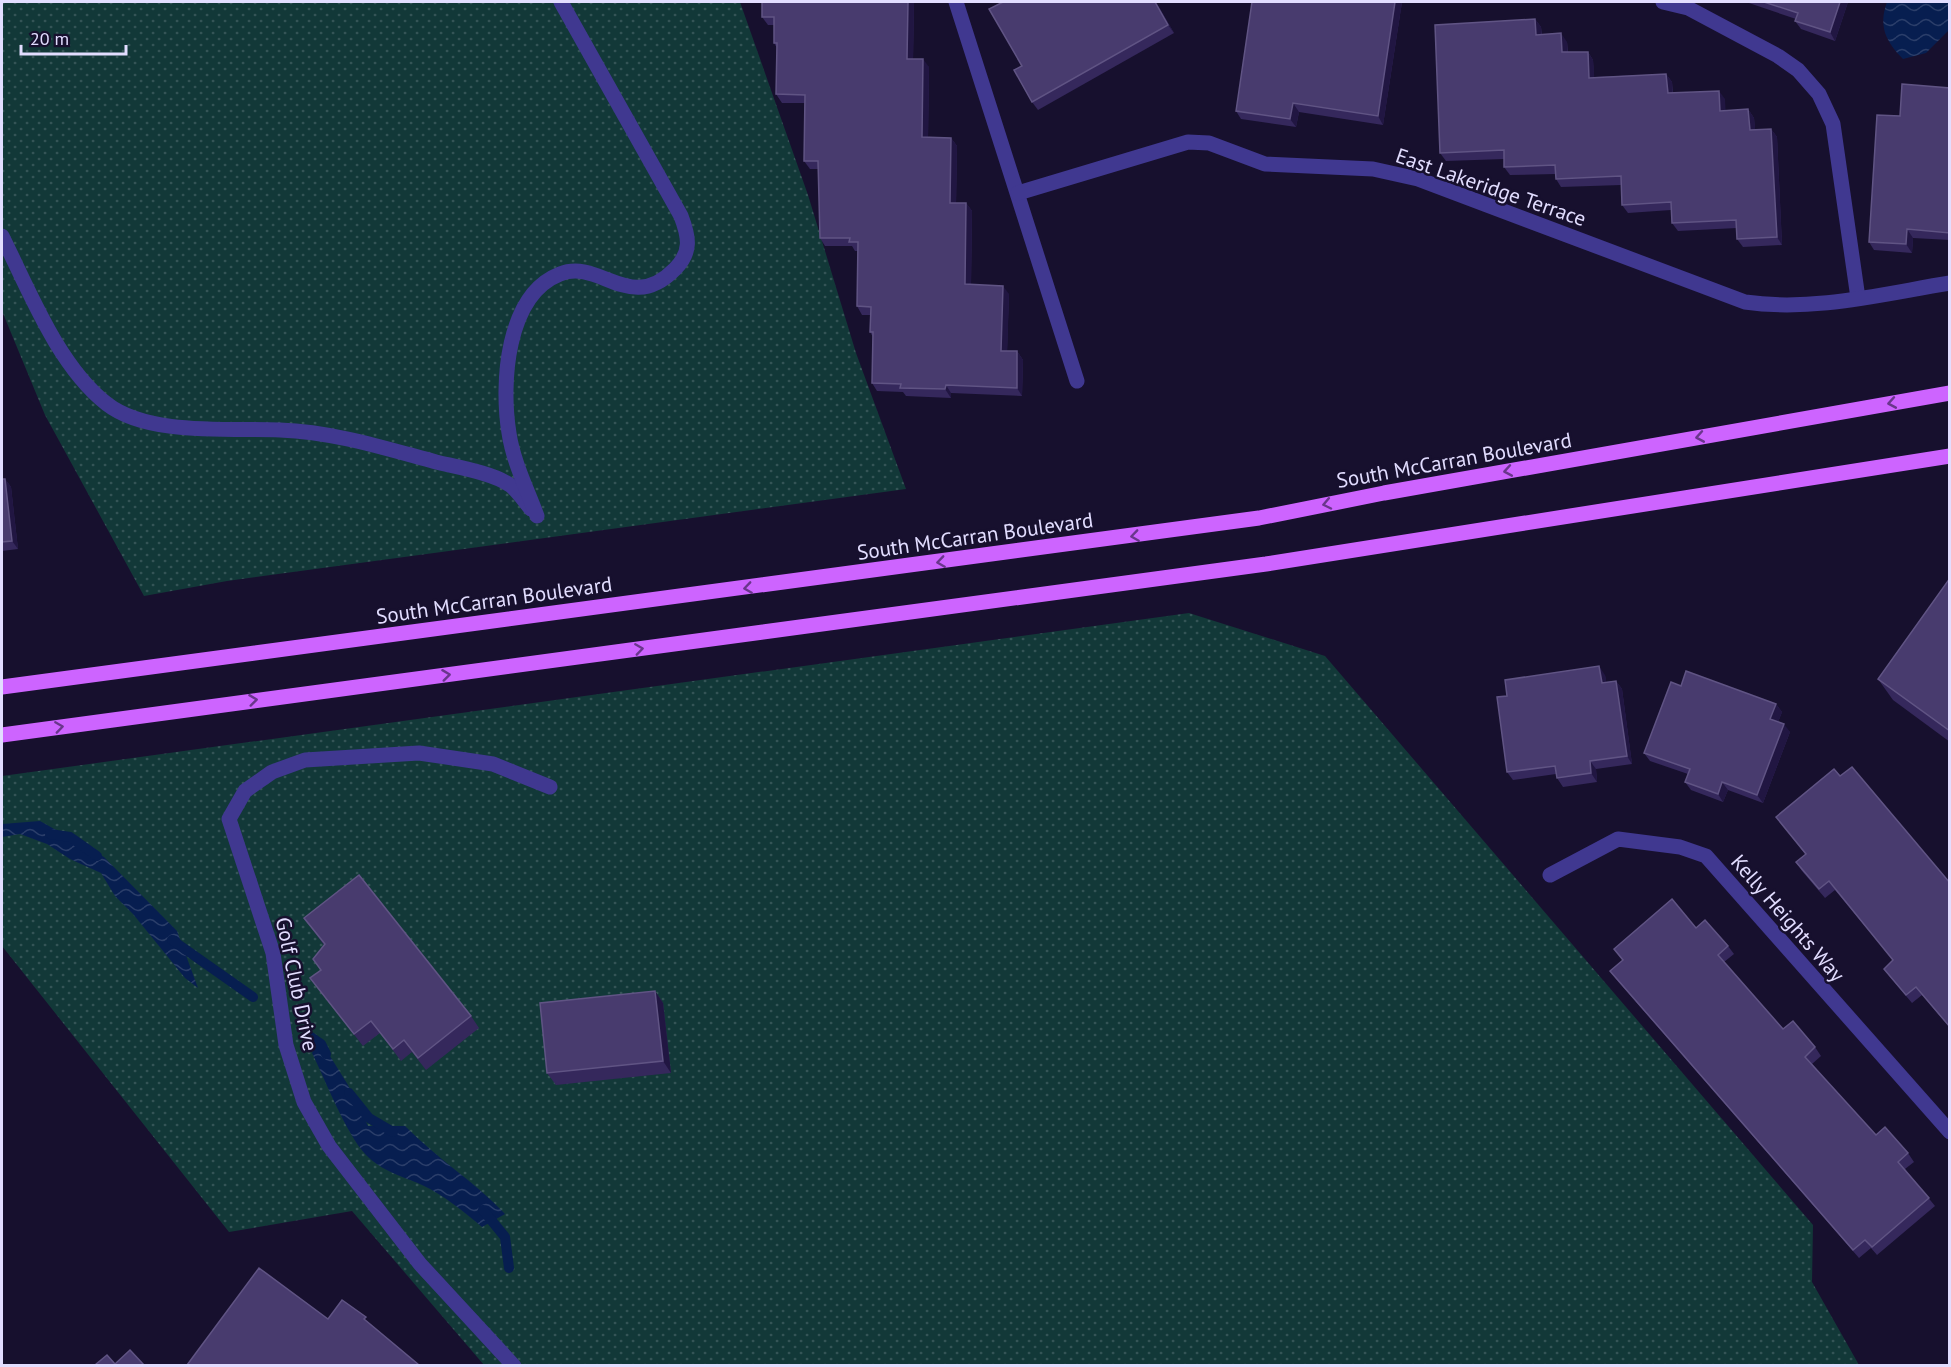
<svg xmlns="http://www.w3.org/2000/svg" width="1951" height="1367" viewBox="0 0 1951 1367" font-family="'PT Sans',sans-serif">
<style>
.grass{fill:url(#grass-dots)}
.water{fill:url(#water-waves)}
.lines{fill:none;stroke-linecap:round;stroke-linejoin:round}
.stream{stroke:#071e50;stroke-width:10}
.minor{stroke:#403890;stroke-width:15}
.major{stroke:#cd64ff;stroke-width:15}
.wall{fill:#35285c}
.shaded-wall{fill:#211642}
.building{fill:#483b6e;stroke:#605484;stroke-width:1.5}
.oneway{stroke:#69368c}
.labels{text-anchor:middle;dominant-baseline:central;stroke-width:5;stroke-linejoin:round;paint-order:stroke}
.street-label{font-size:21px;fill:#e2ddff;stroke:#17102e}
</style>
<defs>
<pattern id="grass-dots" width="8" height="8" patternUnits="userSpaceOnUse" patternTransform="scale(1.5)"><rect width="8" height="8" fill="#123838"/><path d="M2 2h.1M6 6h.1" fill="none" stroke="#345456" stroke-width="1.8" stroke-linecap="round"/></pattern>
<pattern id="water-waves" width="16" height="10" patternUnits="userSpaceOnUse" patternTransform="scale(1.5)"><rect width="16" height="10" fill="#071e50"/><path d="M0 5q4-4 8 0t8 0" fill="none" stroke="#2b3e6a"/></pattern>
</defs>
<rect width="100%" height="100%" fill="#17102e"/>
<g class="grass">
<path d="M 2,2 L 740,2 L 808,195 L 856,353 L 906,489 L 227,581 L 144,596 L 45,415 L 2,311 Z"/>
<path d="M 1189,613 L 1325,656 L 1813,1225 L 1812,1282 L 1859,1365 L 484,1365 L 352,1211 L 229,1232 L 2,946 L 2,776 Z"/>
</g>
<g class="water">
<path d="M 1887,2 L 1949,2 L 1949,30 L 1926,53 L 1903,59 C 1886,42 1878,26 1887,2 Z"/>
<path d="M 40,821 L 104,857 L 177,931 L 198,988 L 185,978 L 133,914 L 115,896 L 101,873 L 70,859 L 47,844 L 20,834 L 2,837 L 2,824 Z"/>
<path d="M 320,1040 L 348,1085 L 368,1126 L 405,1126 C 436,1158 474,1181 505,1214 L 482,1227 C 464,1212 444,1195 422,1185 C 402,1176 383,1172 366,1155 C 345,1132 326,1081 312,1053 Z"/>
</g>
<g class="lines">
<g class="stream">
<path d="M 50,834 L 70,837 L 97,856"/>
<path d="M 172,940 L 253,997"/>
<path d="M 311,1037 L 321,1044 L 326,1054"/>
<path d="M 349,1093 L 369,1118 L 393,1132"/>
<path d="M 483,1210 L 505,1237 L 509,1268"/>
</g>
<g class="minor">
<path d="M 956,2 L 1077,381"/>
<path d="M 1663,2 L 1688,8 L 1778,56 L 1798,70 L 1819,94 L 1833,124 L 1858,298"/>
<path d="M 1018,193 L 1188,142 L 1209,143 L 1265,164 L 1373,169 L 1418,179 L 1745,302 C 1813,312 1882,294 1950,283"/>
<path d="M 2,236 C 29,290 58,366 107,404 C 148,436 230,428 280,430 C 334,432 384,448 436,462 C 457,467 493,473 510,485 C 518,491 525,502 531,509"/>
<path d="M 537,516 C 527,489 513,461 509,433 C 501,384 506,295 560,274 C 600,258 630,315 675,269 C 692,252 689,237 681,216 L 561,2"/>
<path d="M 1550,875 L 1618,839 L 1680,847 L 1706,856 L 1950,1132"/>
<path d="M 514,1366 L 420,1264 L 329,1146 L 304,1102 L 286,1045 L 273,953 L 229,819 L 245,791 L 272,772 L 305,760 L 419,753 L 493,764 L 550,787"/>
</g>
<g class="major">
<path d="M 2,687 L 1259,518 L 1384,493 L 1950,393"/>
<path d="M 2,735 L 1266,564 L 1950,456"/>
</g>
</g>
<g class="wall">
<path d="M 762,2 L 914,2 L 913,59 L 929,67 L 928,137 L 951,138 L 957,146 L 956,203 L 966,203 L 972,211 L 971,284 L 1009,294 L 1007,351 L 1017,351 L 1023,360 L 1022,396 L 951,393 L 951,398 L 906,396 L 903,392 L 877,391 L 872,383 L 873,337 L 870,332 L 870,315 L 862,315 L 857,306 L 858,251 L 855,251 L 852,246 L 825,246 L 820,238 L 819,169 L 810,169 L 804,161 L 805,103 L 782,103 L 776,94 L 777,48 L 774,43 L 774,25 L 768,25 L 762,17 Z"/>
<path d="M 1003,2 L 1156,2 L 1174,33 L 1038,110 L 1032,102 Z"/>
<path d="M 1402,2 L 1383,125 L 1299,112 L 1296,127 L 1241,119 L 1236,111 Z"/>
<path d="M 1746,2 L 1848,2 L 1835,41 L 1801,29 L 1795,21 L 1796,19 Z"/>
<path d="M 1535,19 L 1541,27 L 1542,35 L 1567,42 L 1568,52 L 1588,52 L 1593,60 L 1594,77 L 1666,74 L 1672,82 L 1673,93 L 1725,99 L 1725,111 L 1748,109 L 1754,118 L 1755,130 L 1771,129 L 1777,137 L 1782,245 L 1743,247 L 1737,239 L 1737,228 L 1678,231 L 1672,223 L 1671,210 L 1628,213 L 1622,205 L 1621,185 L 1561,187 L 1556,179 L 1555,174 L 1510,175 L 1504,167 L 1504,159 L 1446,161 L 1440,153 Z"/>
<path d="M 1950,88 L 1950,240 L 1913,238 L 1912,253 L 1874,250 L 1869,242 L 1900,116 Z"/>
<path d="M 2,479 L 5,479 L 11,487 L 18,549 L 2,551 Z"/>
<path d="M 1950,578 L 1950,742 L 1893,700 L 1878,679 Z"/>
<path d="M 1605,675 L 1606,682 L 1616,681 L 1622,689 L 1632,764 L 1596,769 L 1597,782 L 1563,787 L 1557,778 L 1556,774 L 1513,780 L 1507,772 L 1507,696 Z"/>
<path d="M 1681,686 L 1776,704 L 1782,712 L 1778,722 L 1790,732 L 1763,803 L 1728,790 L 1723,802 L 1691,790 L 1685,782 L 1688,774 L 1650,761 L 1644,753 Z"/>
<path d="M 1840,776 L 1950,883 L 1950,1028 L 1922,995 L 1912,1003 L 1890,977 L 1884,969 L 1893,960 L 1835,890 L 1825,898 L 1802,871 L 1796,862 L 1806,855 L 1776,817 Z"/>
<path d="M 304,918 L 471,1016 L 479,1028 L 426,1070 L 412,1052 L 401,1061 L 380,1033 L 363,1046 L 310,978 L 321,970 L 313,959 L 324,945 Z"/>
<path d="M 1696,928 L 1728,946 L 1734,954 L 1724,962 L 1783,1029 L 1815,1047 L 1821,1056 L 1812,1064 L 1876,1135 L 1908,1153 L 1914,1162 L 1905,1169 L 1935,1206 L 1877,1255 L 1871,1248 L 1859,1258 L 1616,979 L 1610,971 L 1623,961 L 1614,949 Z"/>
<path d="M 655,991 L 663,1003 L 671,1073 L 556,1085 L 547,1073 Z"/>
</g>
<g class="shaded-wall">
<path d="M 908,2 L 914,2 L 913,67 L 907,59 Z"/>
<path d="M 1155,2 L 1156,2 L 1174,33 L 1168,25 Z"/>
<path d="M 1395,2 L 1402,2 L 1383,125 L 1378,116 Z"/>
<path d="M 1840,2 L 1848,2 L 1835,41 L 1830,32 Z"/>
<path d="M 1535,19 L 1541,27 L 1542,43 L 1536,35 Z"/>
<path d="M 1561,33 L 1567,42 L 1568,61 L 1562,52 Z"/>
<path d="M 1588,52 L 1593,60 L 1595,86 L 1589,78 Z"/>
<path d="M 923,59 L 929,67 L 928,145 L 922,137 Z"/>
<path d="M 1666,74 L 1672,82 L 1673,102 L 1668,93 Z"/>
<path d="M 1719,91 L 1725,99 L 1726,119 L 1720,111 Z"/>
<path d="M 1293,103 L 1299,112 L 1296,127 L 1290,119 Z"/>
<path d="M 1748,109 L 1754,118 L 1756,138 L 1750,130 Z"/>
<path d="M 1771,129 L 1777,137 L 1782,245 L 1777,237 Z"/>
<path d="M 951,138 L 957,146 L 956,211 L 950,203 Z"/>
<path d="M 966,203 L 972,211 L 971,293 L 965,284 Z"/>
<path d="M 1907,229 L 1913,238 L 1912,253 L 1906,244 Z"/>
<path d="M 1003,286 L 1009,294 L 1007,359 L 1001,351 Z"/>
<path d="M 1017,351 L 1023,360 L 1022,396 L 1017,388 Z"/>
<path d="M 946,385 L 951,393 L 951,398 L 945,389 Z"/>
<path d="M 5,479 L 11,487 L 18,549 L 12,541 Z"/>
<path d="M 1599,666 L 1605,675 L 1608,691 L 1602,683 Z"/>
<path d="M 1616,681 L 1622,689 L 1632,764 L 1627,756 Z"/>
<path d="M 1776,704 L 1782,712 L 1776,727 L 1770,719 Z"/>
<path d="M 1784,724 L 1790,732 L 1763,803 L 1757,795 Z"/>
<path d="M 1590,761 L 1596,769 L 1597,782 L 1591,773 Z"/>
<path d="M 1722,782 L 1728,790 L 1723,802 L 1718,794 Z"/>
<path d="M 655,991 L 663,1003 L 671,1073 L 663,1061 Z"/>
</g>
<g class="building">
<path d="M 762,2 L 908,2 L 907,59 L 923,59 L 922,137 L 951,138 L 950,203 L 966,203 L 965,284 L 1003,286 L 1001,351 L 1017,351 L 1017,388 L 946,385 L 945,389 L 900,388 L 901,384 L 872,383 L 873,332 L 870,332 L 871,307 L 857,306 L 858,242 L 849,242 L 850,238 L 820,238 L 818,161 L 804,161 L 805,95 L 776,94 L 777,43 L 774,43 L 774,17 L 762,17 Z"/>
<path d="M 1003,2 L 1155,2 L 1168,25 L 1032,102 L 1014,70 L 1022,66 L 989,9 Z"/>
<path d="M 1252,2 L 1395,2 L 1378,116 L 1293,103 L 1290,119 L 1236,111 Z"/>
<path d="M 1764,2 L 1840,2 L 1830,32 L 1795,21 L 1798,13 Z"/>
<path d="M 1535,19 L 1536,35 L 1561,33 L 1562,52 L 1588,52 L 1589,78 L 1666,74 L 1668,93 L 1719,91 L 1720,111 L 1748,109 L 1750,130 L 1771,129 L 1777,237 L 1737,239 L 1736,220 L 1672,223 L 1671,202 L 1622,205 L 1621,176 L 1556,179 L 1555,165 L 1504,167 L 1504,150 L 1440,153 L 1435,25 Z"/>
<path d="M 1902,84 L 1950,88 L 1950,233 L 1907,229 L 1906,244 L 1869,242 L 1877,115 L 1900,116 Z"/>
<path d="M 2,479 L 5,479 L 12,541 L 2,542 Z"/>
<path d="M 1950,578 L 1950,731 L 1878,679 Z"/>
<path d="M 1599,666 L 1602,683 L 1616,681 L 1627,756 L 1590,761 L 1591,773 L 1557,778 L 1555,766 L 1507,772 L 1497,697 L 1507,696 L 1505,680 Z"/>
<path d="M 1686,671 L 1776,704 L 1770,719 L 1784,724 L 1757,795 L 1722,782 L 1718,794 L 1685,782 L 1690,769 L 1644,753 L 1671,682 L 1681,686 Z"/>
<path d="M 1852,767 L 1950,883 L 1950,1027 L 1916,987 L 1906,995 L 1884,969 L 1893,960 L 1829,881 L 1819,889 L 1796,862 L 1806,854 L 1776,817 L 1834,769 L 1840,776 Z"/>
<path d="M 359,875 L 471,1016 L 418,1058 L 404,1040 L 393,1049 L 371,1021 L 354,1034 L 310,978 L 321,970 L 313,959 L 325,944 L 304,918 Z"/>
<path d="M 1672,899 L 1696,928 L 1705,920 L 1728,946 L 1718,955 L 1783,1029 L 1793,1021 L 1815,1047 L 1805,1057 L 1876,1135 L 1885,1127 L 1908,1153 L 1898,1162 L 1929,1198 L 1872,1247 L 1865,1240 L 1853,1250 L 1610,971 L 1623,960 L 1614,949 Z"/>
<path d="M 655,991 L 663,1061 L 547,1073 L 540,1003 Z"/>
<path d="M 259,1268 L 328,1319 L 342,1300 L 366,1317 L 364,1319 L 419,1365 L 187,1365 Z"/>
<path d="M 130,1350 L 144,1365 L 95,1365 L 107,1355 L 115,1364 Z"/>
</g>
<defs><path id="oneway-chevron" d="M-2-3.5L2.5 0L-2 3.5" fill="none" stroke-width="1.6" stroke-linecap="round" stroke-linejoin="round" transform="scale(1.5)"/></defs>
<g class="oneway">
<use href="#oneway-chevron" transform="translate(1892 403) rotate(170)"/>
<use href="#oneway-chevron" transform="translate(1700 437) rotate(170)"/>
<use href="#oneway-chevron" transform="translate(1508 471) rotate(170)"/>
<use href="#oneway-chevron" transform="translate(1327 504) rotate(168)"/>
<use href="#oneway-chevron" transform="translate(1135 536) rotate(172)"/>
<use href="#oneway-chevron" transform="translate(941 562) rotate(172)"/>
<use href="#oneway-chevron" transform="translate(748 588) rotate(172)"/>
<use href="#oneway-chevron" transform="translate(639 649) rotate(-8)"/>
<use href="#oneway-chevron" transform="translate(446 675) rotate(-7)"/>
<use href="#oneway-chevron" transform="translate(253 700) rotate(-7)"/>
<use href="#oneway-chevron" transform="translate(59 727) rotate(-8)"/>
</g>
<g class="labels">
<g class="street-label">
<text transform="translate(1491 187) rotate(19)">East Lakeridge Terrace</text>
<text transform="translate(1454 460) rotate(-10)">South McCarran Boulevard</text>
<text transform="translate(975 536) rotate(-8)">South McCarran Boulevard</text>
<text transform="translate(494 600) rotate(-8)">South McCarran Boulevard</text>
<text transform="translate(1788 918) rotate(49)">Kelly Heights Way</text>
<text transform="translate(297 984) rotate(78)">Golf Club Drive</text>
</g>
</g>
<rect width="1951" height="1367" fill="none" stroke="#e2ddff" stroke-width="6"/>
<path d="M21 45v9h105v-9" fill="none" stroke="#e2ddff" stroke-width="3"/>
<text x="30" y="45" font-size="18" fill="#e2ddff" stroke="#17102e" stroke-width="4.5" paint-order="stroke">20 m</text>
</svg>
